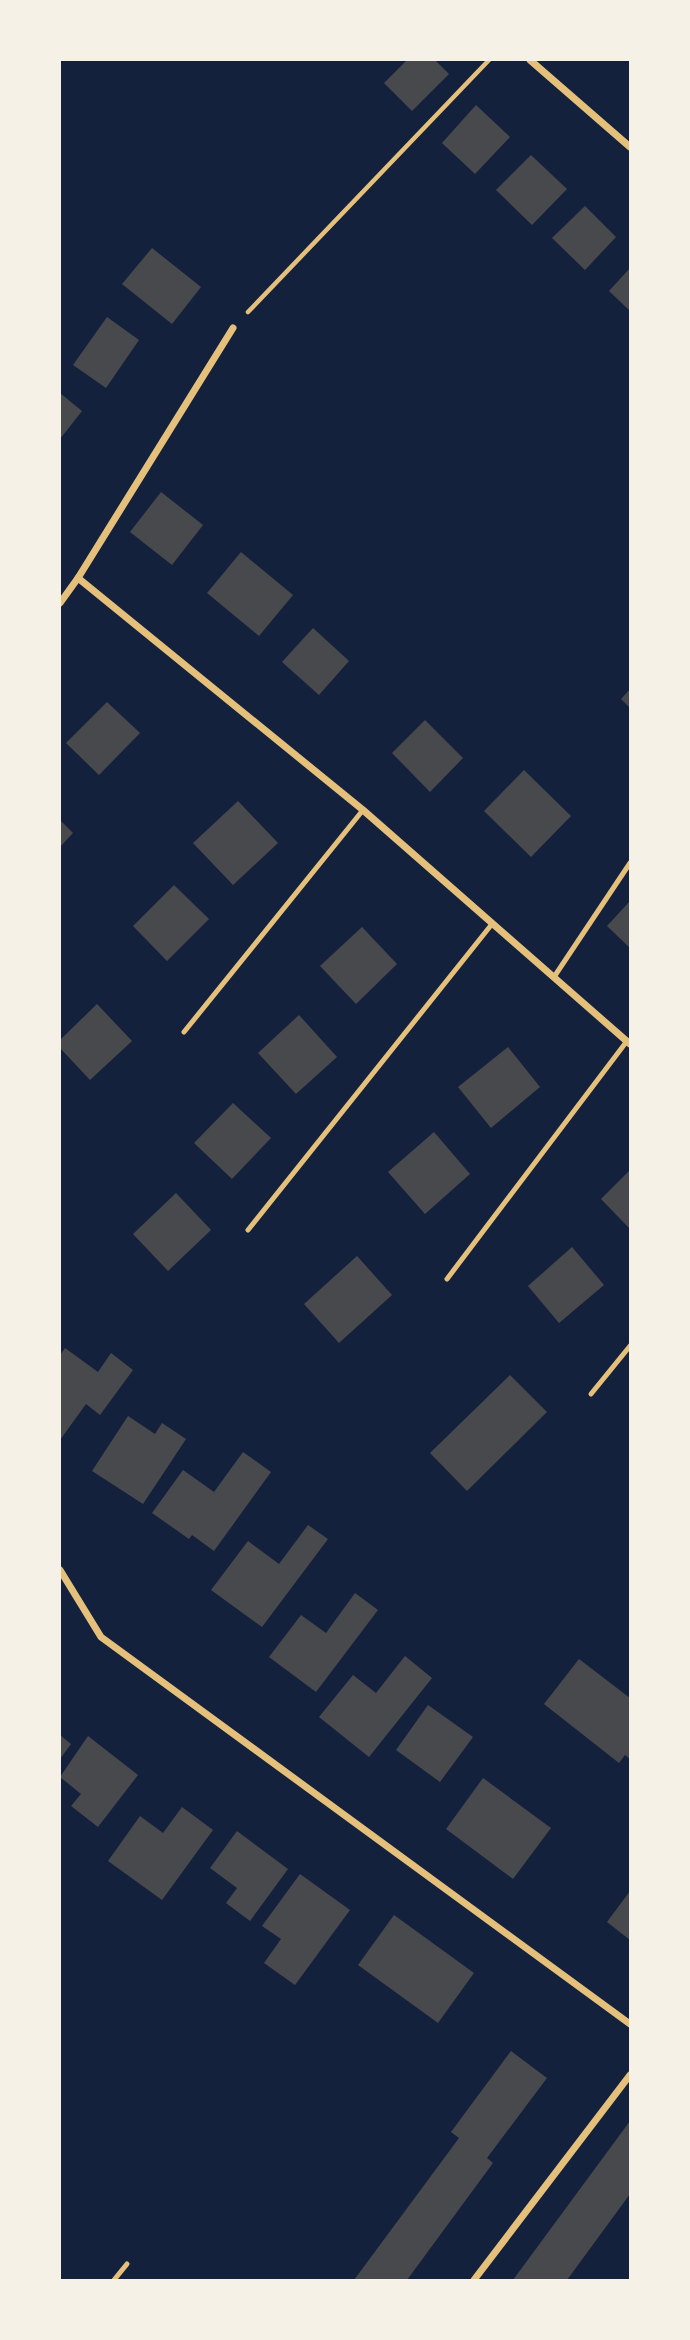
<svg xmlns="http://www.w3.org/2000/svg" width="690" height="2340" viewBox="0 0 690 2340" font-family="Roboto,sans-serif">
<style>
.building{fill:#48494c}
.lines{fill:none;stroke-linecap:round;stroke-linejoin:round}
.path{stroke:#e5c07b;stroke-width:4.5}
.service{stroke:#e5c07b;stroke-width:5}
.minor{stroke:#e5c07b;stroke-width:7}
</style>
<rect width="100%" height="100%" fill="#14213d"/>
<g class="building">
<path d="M 407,60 L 435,60 L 449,74 L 412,111 L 384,83 Z"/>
<path d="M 476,105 L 510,137 L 475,174 L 442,143 Z"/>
<path d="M 531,155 L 567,189 L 532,225 L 496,190 Z"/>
<path d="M 585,206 L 616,237 L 585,270 L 552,238 Z"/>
<path d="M 152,248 L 201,287 L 172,324 L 122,284 Z"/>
<path d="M 630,268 L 630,311 L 609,291 Z"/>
<path d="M 107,317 L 139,340 L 106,388 L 73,365 Z"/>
<path d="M 60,393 L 82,411 L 60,439 Z"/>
<path d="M 161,492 L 203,525 L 172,565 L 130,532 Z"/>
<path d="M 241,552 L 293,595 L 259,636 L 207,593 Z"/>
<path d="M 313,628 L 349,661 L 319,695 L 282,662 Z"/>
<path d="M 630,689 L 630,708 L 621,699 Z"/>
<path d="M 107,702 L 140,733 L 99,775 L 66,743 Z"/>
<path d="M 425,720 L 463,758 L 430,792 L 392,753 Z"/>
<path d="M 524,770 L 571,816 L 531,857 L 484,811 Z"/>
<path d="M 238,801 L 278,843 L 233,885 L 193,843 Z"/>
<path d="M 60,820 L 73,833 L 60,847 Z"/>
<path d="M 174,885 L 209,919 L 167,961 L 133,926 Z"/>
<path d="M 630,901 L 630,948 L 607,926 Z"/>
<path d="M 362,927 L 397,964 L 356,1004 L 320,966 Z"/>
<path d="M 97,1004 L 132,1041 L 90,1080 L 60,1048 L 60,1040 Z"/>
<path d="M 299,1015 L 337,1057 L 296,1094 L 258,1053 Z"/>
<path d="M 508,1047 L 540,1087 L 491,1128 L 458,1087 Z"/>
<path d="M 233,1103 L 271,1138 L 232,1179 L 194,1143 Z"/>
<path d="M 434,1132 L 470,1174 L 425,1214 L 388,1172 Z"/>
<path d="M 630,1170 L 630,1229 L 601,1199 Z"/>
<path d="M 176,1193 L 211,1230 L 168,1271 L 133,1234 Z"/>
<path d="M 572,1247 L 604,1285 L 559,1323 L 528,1286 Z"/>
<path d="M 357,1256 L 392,1295 L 339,1343 L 304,1304 Z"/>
<path d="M 65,1348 L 98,1372 L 111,1353 L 133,1370 L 100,1415 L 86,1404 L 60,1440 L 60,1355 Z"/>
<path d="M 510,1375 L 547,1412 L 467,1491 L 430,1453 Z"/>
<path d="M 128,1416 L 155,1434 L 162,1423 L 186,1439 L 143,1504 L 92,1471 Z"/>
<path d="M 243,1452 L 271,1472 L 214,1551 L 192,1535 L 189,1539 L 152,1513 L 183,1470 L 214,1492 Z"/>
<path d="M 308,1525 L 328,1539 L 262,1627 L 211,1590 L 248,1541 L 279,1564 Z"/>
<path d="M 355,1593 L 378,1610 L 316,1692 L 269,1657 L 301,1615 L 326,1633 Z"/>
<path d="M 405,1656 L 432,1678 L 369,1757 L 319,1717 L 353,1675 L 376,1693 Z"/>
<path d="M 579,1659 L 630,1698 L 630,1759 L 625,1755 L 619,1763 L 544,1704 Z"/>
<path d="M 428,1705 L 473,1737 L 440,1782 L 396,1750 Z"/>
<path d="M 60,1735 L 71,1744 L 60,1759 Z"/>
<path d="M 88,1736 L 138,1775 L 98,1827 L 71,1806 L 81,1794 L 60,1777 Z"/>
<path d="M 483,1778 L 551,1828 L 513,1879 L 446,1829 Z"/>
<path d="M 182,1807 L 213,1830 L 162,1900 L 108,1861 L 140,1816 L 163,1833 Z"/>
<path d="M 237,1831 L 288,1869 L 250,1921 L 226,1903 L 237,1888 L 210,1868 Z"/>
<path d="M 300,1874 L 350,1910 L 295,1985 L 264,1963 L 281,1939 L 262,1926 Z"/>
<path d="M 630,1891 L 630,1940 L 607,1922 Z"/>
<path d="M 394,1915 L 474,1973 L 438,2023 L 358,1965 Z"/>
<path d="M 511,2051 L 547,2078 L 487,2158 L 493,2163 L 407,2280 L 354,2280 L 459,2138 L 451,2132 Z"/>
<path d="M 630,2121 L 630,2194 L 567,2280 L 513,2280 Z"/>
</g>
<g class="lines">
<path class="path" d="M 248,312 L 489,60"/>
<g class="service">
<path d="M 554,977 L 630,863"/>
<path d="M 184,1032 L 363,810"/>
<path d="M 248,1230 L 492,924"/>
<path d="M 447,1279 L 627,1041"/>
<path d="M 591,1394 L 630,1346"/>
<path d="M 114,2280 L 127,2264"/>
</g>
<g class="minor">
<path d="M 530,60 L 630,147"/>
<path d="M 78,578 L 363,810 L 630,1044"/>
<path d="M 60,603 L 78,578 L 233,328"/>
<path d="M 60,1570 L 101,1637 L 630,2024"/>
<path d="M 474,2280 L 630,2075"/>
</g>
</g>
<rect width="690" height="2340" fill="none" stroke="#f6f1e7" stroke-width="122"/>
</svg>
